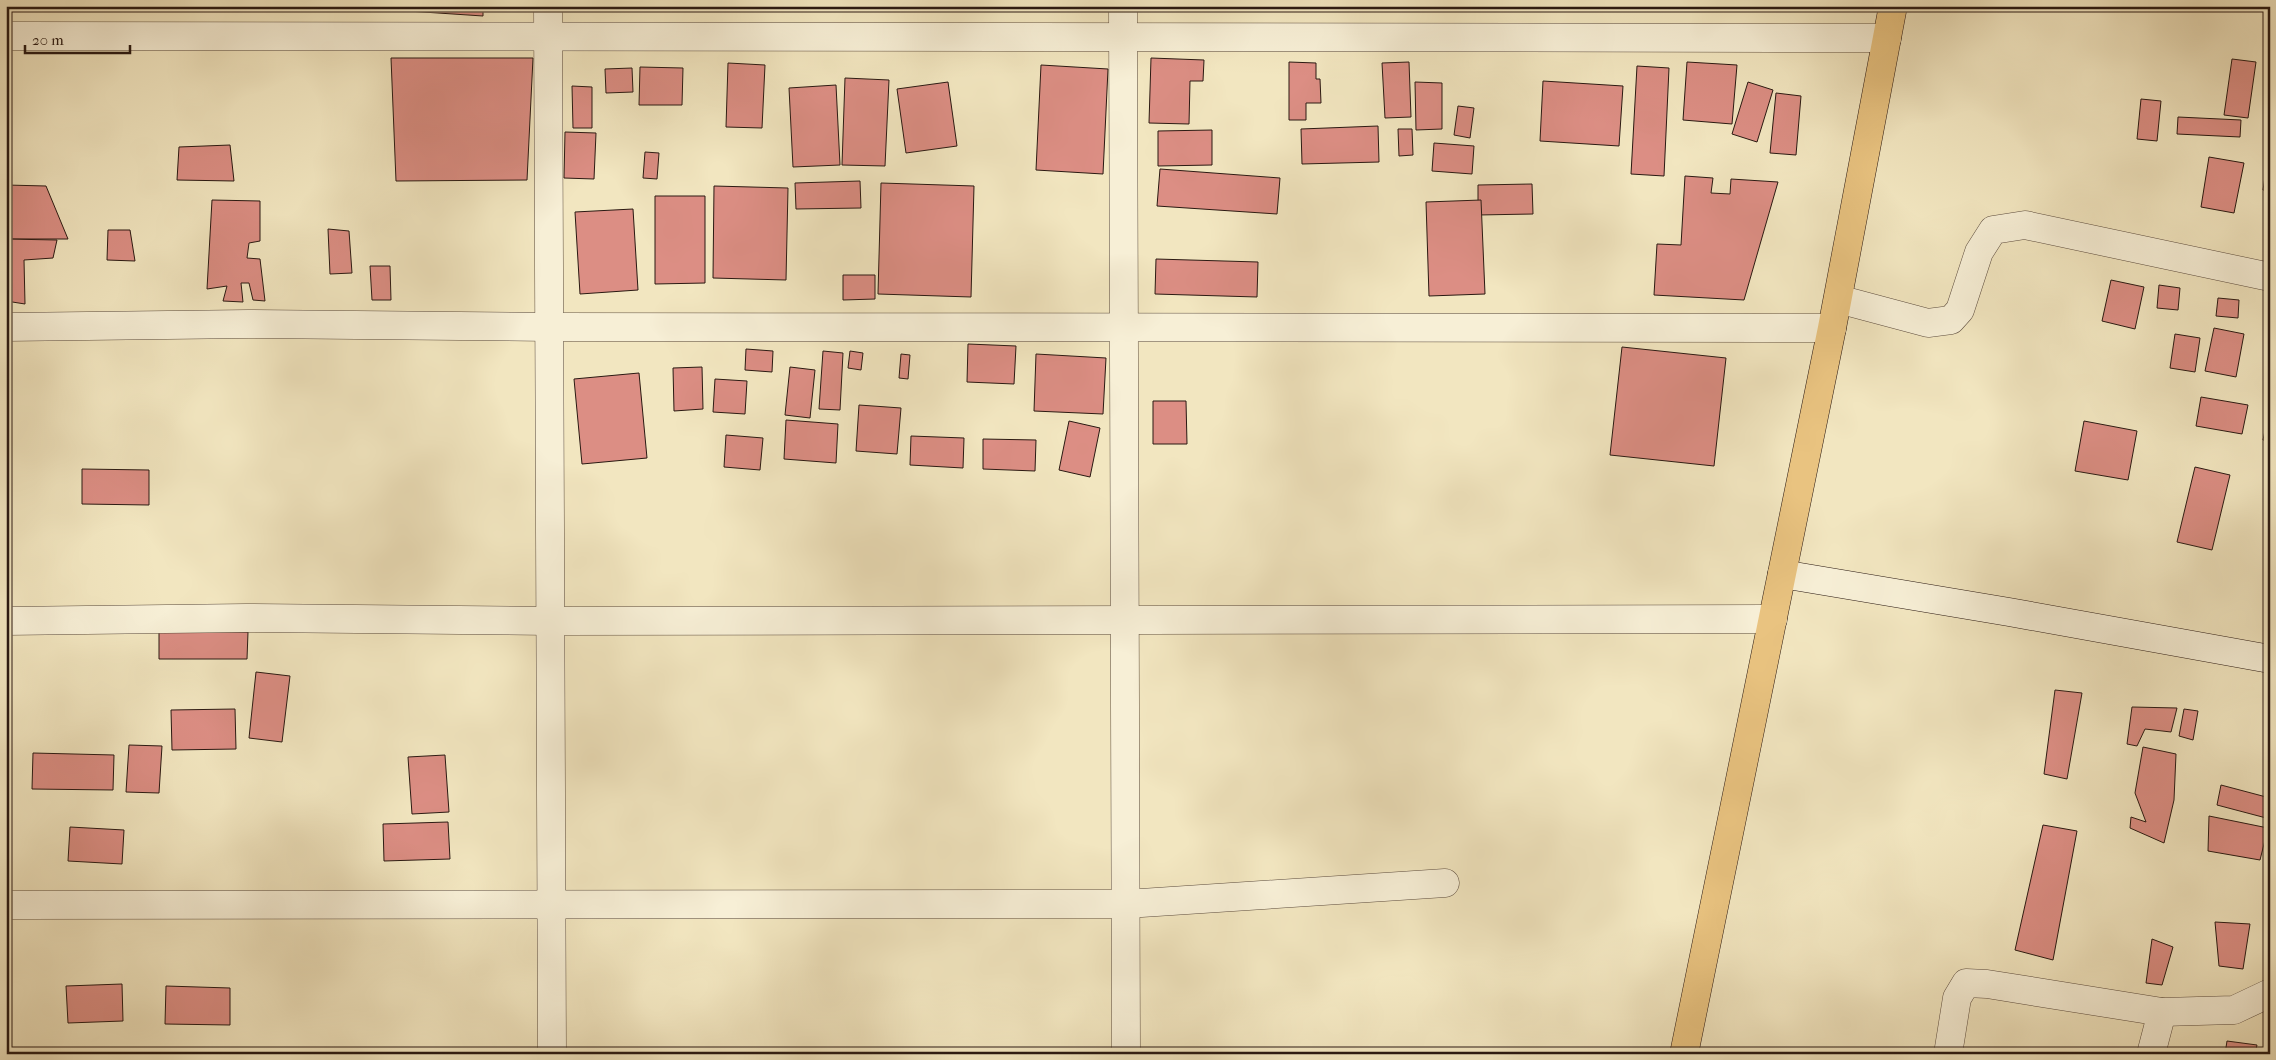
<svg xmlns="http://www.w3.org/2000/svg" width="2276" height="1060" viewBox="0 0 2276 1060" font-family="'IM FELL French Canon',serif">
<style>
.building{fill:#dc8e84;stroke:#2a1912}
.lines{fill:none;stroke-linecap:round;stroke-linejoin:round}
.street-casing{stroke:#5c4c3e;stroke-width:29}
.secondary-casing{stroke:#2a1912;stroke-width:29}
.primary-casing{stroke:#2a1912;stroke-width:29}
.street{stroke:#f7efd6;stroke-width:28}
.secondary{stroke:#f7efd6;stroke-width:28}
.primary{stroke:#e9c380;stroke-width:28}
</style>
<rect width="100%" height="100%" fill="#f2e6c0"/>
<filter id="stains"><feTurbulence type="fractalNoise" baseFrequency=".004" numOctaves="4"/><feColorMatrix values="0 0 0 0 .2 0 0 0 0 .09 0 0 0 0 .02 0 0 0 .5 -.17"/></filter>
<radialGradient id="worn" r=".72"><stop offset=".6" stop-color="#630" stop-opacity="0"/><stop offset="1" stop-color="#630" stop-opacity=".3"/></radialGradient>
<g class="building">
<path d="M 393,6 L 483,6 L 483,16 L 393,10 Z"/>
<path d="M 1038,6 L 1092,6 L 1092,8 Z"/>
<path d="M 1296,6 L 1339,6 L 1339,8 Z"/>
<path d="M 391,58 L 533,58 L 527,180 L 396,181 Z"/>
<path d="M 1151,58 L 1204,60 L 1203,81 L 1190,81 L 1189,124 L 1149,123 Z"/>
<path d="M 2232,59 L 2256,62 L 2248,118 L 2224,115 Z"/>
<path d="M 1289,62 L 1316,63 L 1316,79 L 1320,79 L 1321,103 L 1306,103 L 1306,120 L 1289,120 Z"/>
<path d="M 1409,62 L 1411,117 L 1385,118 L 1382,63 Z"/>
<path d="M 1687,62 L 1737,65 L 1732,124 L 1683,120 Z"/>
<path d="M 728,63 L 765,65 L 762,128 L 726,127 Z"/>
<path d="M 1041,65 L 1108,69 L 1103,174 L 1036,170 Z"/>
<path d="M 1637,66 L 1669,68 L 1664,176 L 1631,174 Z"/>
<path d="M 640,67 L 683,68 L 682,105 L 639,105 Z"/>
<path d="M 632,68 L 633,92 L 606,93 L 605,69 Z"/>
<path d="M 845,78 L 889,80 L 885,166 L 842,165 Z"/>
<path d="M 1543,81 L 1623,86 L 1619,146 L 1540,141 Z"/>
<path d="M 948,82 L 957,146 L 906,153 L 897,89 Z"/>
<path d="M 1415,82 L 1442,83 L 1442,129 L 1416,130 Z"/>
<path d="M 1748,82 L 1773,90 L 1757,142 L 1732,134 Z"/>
<path d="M 836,85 L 840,165 L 793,167 L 789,88 Z"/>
<path d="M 572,86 L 592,87 L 592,128 L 573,128 Z"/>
<path d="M 1776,93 L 1801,96 L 1796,155 L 1770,153 Z"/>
<path d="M 2141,99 L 2161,101 L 2157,141 L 2137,139 Z"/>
<path d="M 1458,106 L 1474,108 L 1470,138 L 1454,135 Z"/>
<path d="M 2178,117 L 2241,120 L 2240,137 L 2177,134 Z"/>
<path d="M 1378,126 L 1379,162 L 1302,164 L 1301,129 Z"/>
<path d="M 1398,129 L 1412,129 L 1413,155 L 1399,156 Z"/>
<path d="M 1212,130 L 1212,165 L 1158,166 L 1158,131 Z"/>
<path d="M 565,132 L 596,133 L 594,179 L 564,178 Z"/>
<path d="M 1434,143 L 1474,146 L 1472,174 L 1432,171 Z"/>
<path d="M 230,145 L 234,181 L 177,180 L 179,147 Z"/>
<path d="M 645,152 L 659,153 L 657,179 L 643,178 Z"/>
<path d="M 2209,157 L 2244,163 L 2234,213 L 2201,207 Z"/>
<path d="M 1160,169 L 1280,178 L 1277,214 L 1157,206 Z"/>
<path d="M 2266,170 L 2270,171 L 2270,191 L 2263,190 Z"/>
<path d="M 1685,176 L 1713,178 L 1711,193 L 1730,194 L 1731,179 L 1778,182 L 1744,300 L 1654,295 L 1657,244 L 1681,245 Z"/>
<path d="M 860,181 L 861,208 L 796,209 L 795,183 Z"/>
<path d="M 881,183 L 974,186 L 971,297 L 878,294 Z"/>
<path d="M 1532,184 L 1533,214 L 1478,215 L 1478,185 Z"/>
<path d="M 6,185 L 46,186 L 68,239 L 6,239 Z"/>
<path d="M 714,186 L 788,188 L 786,280 L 713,278 Z"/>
<path d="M 655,196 L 705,196 L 705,283 L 655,284 Z"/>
<path d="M 212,200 L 260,201 L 260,241 L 249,243 L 247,258 L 260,259 L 265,301 L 253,300 L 249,283 L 241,283 L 243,302 L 223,301 L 227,286 L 207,289 Z"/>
<path d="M 1481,200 L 1485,294 L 1429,296 L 1426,202 Z"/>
<path d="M 633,209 L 638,290 L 580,294 L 575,212 Z"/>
<path d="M 328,229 L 349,231 L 352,273 L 330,274 Z"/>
<path d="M 108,230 L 130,230 L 135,261 L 107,260 Z"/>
<path d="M 6,239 L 57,240 L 53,258 L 24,260 L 25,304 L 6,301 Z"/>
<path d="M 1156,259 L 1258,262 L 1257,297 L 1155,294 Z"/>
<path d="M 370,266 L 390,266 L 391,300 L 372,300 Z"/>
<path d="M 843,275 L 875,275 L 875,299 L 843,300 Z"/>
<path d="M 2111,280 L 2144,287 L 2135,329 L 2102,321 Z"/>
<path d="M 2159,285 L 2180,288 L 2178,310 L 2157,308 Z"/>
<path d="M 2218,298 L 2239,300 L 2238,318 L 2216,316 Z"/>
<path d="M 2214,328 L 2244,334 L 2236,377 L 2205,371 Z"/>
<path d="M 2175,334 L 2200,338 L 2195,372 L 2170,368 Z"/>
<path d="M 968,344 L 1016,346 L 1014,384 L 967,382 Z"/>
<path d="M 1622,347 L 1726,358 L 1714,466 L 1610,455 Z"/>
<path d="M 746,349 L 773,351 L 772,372 L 745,370 Z"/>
<path d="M 823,351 L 843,353 L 840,410 L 819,409 Z"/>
<path d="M 850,351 L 863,353 L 861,370 L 848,368 Z"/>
<path d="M 901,354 L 910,355 L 908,379 L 899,378 Z"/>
<path d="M 1036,354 L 1106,358 L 1103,414 L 1034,411 Z"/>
<path d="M 702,367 L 703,409 L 674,411 L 673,368 Z"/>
<path d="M 790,367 L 815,370 L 810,418 L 785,415 Z"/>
<path d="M 639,373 L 647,458 L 582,464 L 574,379 Z"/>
<path d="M 715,379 L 747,381 L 745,414 L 713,412 Z"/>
<path d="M 2201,397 L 2248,405 L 2242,434 L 2196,426 Z"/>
<path d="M 1153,401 L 1186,401 L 1187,444 L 1153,444 Z"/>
<path d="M 859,405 L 901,408 L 897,454 L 856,451 Z"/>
<path d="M 2268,416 L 2270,416 L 2270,441 L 2263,440 Z"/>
<path d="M 786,420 L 838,424 L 836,463 L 784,459 Z"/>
<path d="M 1069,421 L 1100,428 L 1090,477 L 1059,470 Z"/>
<path d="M 2084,421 L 2137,431 L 2128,480 L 2075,471 Z"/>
<path d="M 726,435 L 763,438 L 760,470 L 724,467 Z"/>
<path d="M 911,436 L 964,438 L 963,468 L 910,465 Z"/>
<path d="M 983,439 L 1036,440 L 1035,471 L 983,469 Z"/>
<path d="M 2195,467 L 2230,475 L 2212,550 L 2177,542 Z"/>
<path d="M 82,469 L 149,470 L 149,505 L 82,504 Z"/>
<path d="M 159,631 L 248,632 L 247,659 L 159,659 Z"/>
<path d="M 256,672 L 290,676 L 282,742 L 249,738 Z"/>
<path d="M 2055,690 L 2082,693 L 2067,779 L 2044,774 Z"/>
<path d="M 2132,707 L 2177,708 L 2171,732 L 2145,729 L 2137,746 L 2127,744 Z"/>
<path d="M 235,709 L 236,749 L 172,750 L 171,710 Z"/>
<path d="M 2184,709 L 2198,711 L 2193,740 L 2179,736 Z"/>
<path d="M 129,745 L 162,746 L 159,793 L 126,792 Z"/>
<path d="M 2143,747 L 2176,754 L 2174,800 L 2164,843 L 2130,828 L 2131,817 L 2146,822 L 2135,793 Z"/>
<path d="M 33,753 L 114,755 L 113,790 L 32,789 Z"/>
<path d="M 445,755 L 449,812 L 412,814 L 408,757 Z"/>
<path d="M 2221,785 L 2270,798 L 2270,819 L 2217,805 Z"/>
<path d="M 2209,816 L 2268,828 L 2260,860 L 2208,851 Z"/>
<path d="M 448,822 L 450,859 L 384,861 L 383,824 Z"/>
<path d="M 2043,825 L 2077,831 L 2053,960 L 2015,950 Z"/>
<path d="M 70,827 L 124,830 L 122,864 L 68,861 Z"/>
<path d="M 2215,922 L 2250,924 L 2243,969 L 2219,966 Z"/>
<path d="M 2152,939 L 2173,947 L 2162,985 L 2146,983 Z"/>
<path d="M 122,984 L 123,1021 L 68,1023 L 66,986 Z"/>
<path d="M 166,986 L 230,988 L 230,1025 L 165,1024 Z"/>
<path d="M 2227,1041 L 2257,1045 L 2255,1054 L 2225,1054 Z"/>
</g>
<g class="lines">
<g class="street-casing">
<g id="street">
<path d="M 548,6 L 552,1054"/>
<path d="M 1123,6 L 1126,1054"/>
<path d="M 6,36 L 1887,38"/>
<path d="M 1838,299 L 1928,323 L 1951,320 L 1960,310 L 1979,252 L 1993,230 L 2025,225 L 2270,277"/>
<path d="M 6,327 L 248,324 L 549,327 L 1832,328"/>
<path d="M 6,621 L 246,618 L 550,621 L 1773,619"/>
<path d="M 6,905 L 1126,904 L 1445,883"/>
<path d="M 1948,1054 L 1957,998 L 1966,983 L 1987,984 L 2162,1012 L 2234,1010 L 2270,993"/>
<path d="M 2151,1054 L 2162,1012"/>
</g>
</g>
<g class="secondary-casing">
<path id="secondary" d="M 1782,574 L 2009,612 L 2270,659"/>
</g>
<g class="primary-casing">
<path id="primary" d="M 1684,1054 L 1832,328 L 1893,6"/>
</g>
<use href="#street" class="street"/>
<use href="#secondary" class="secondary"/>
<use href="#primary" class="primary"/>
</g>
<rect width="2276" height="1060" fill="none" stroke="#f2e6c0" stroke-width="25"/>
<rect x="8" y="8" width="2261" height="1045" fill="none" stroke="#2a1912" stroke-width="2.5"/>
<rect x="12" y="12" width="2251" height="1035" fill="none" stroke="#2a1912"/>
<path d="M25 45v8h105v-8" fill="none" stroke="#2a1912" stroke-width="2.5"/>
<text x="32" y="45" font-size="15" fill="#2a1912" stroke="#f7efd6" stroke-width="4" paint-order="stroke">20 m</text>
<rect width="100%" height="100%" filter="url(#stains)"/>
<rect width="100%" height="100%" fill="url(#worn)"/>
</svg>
